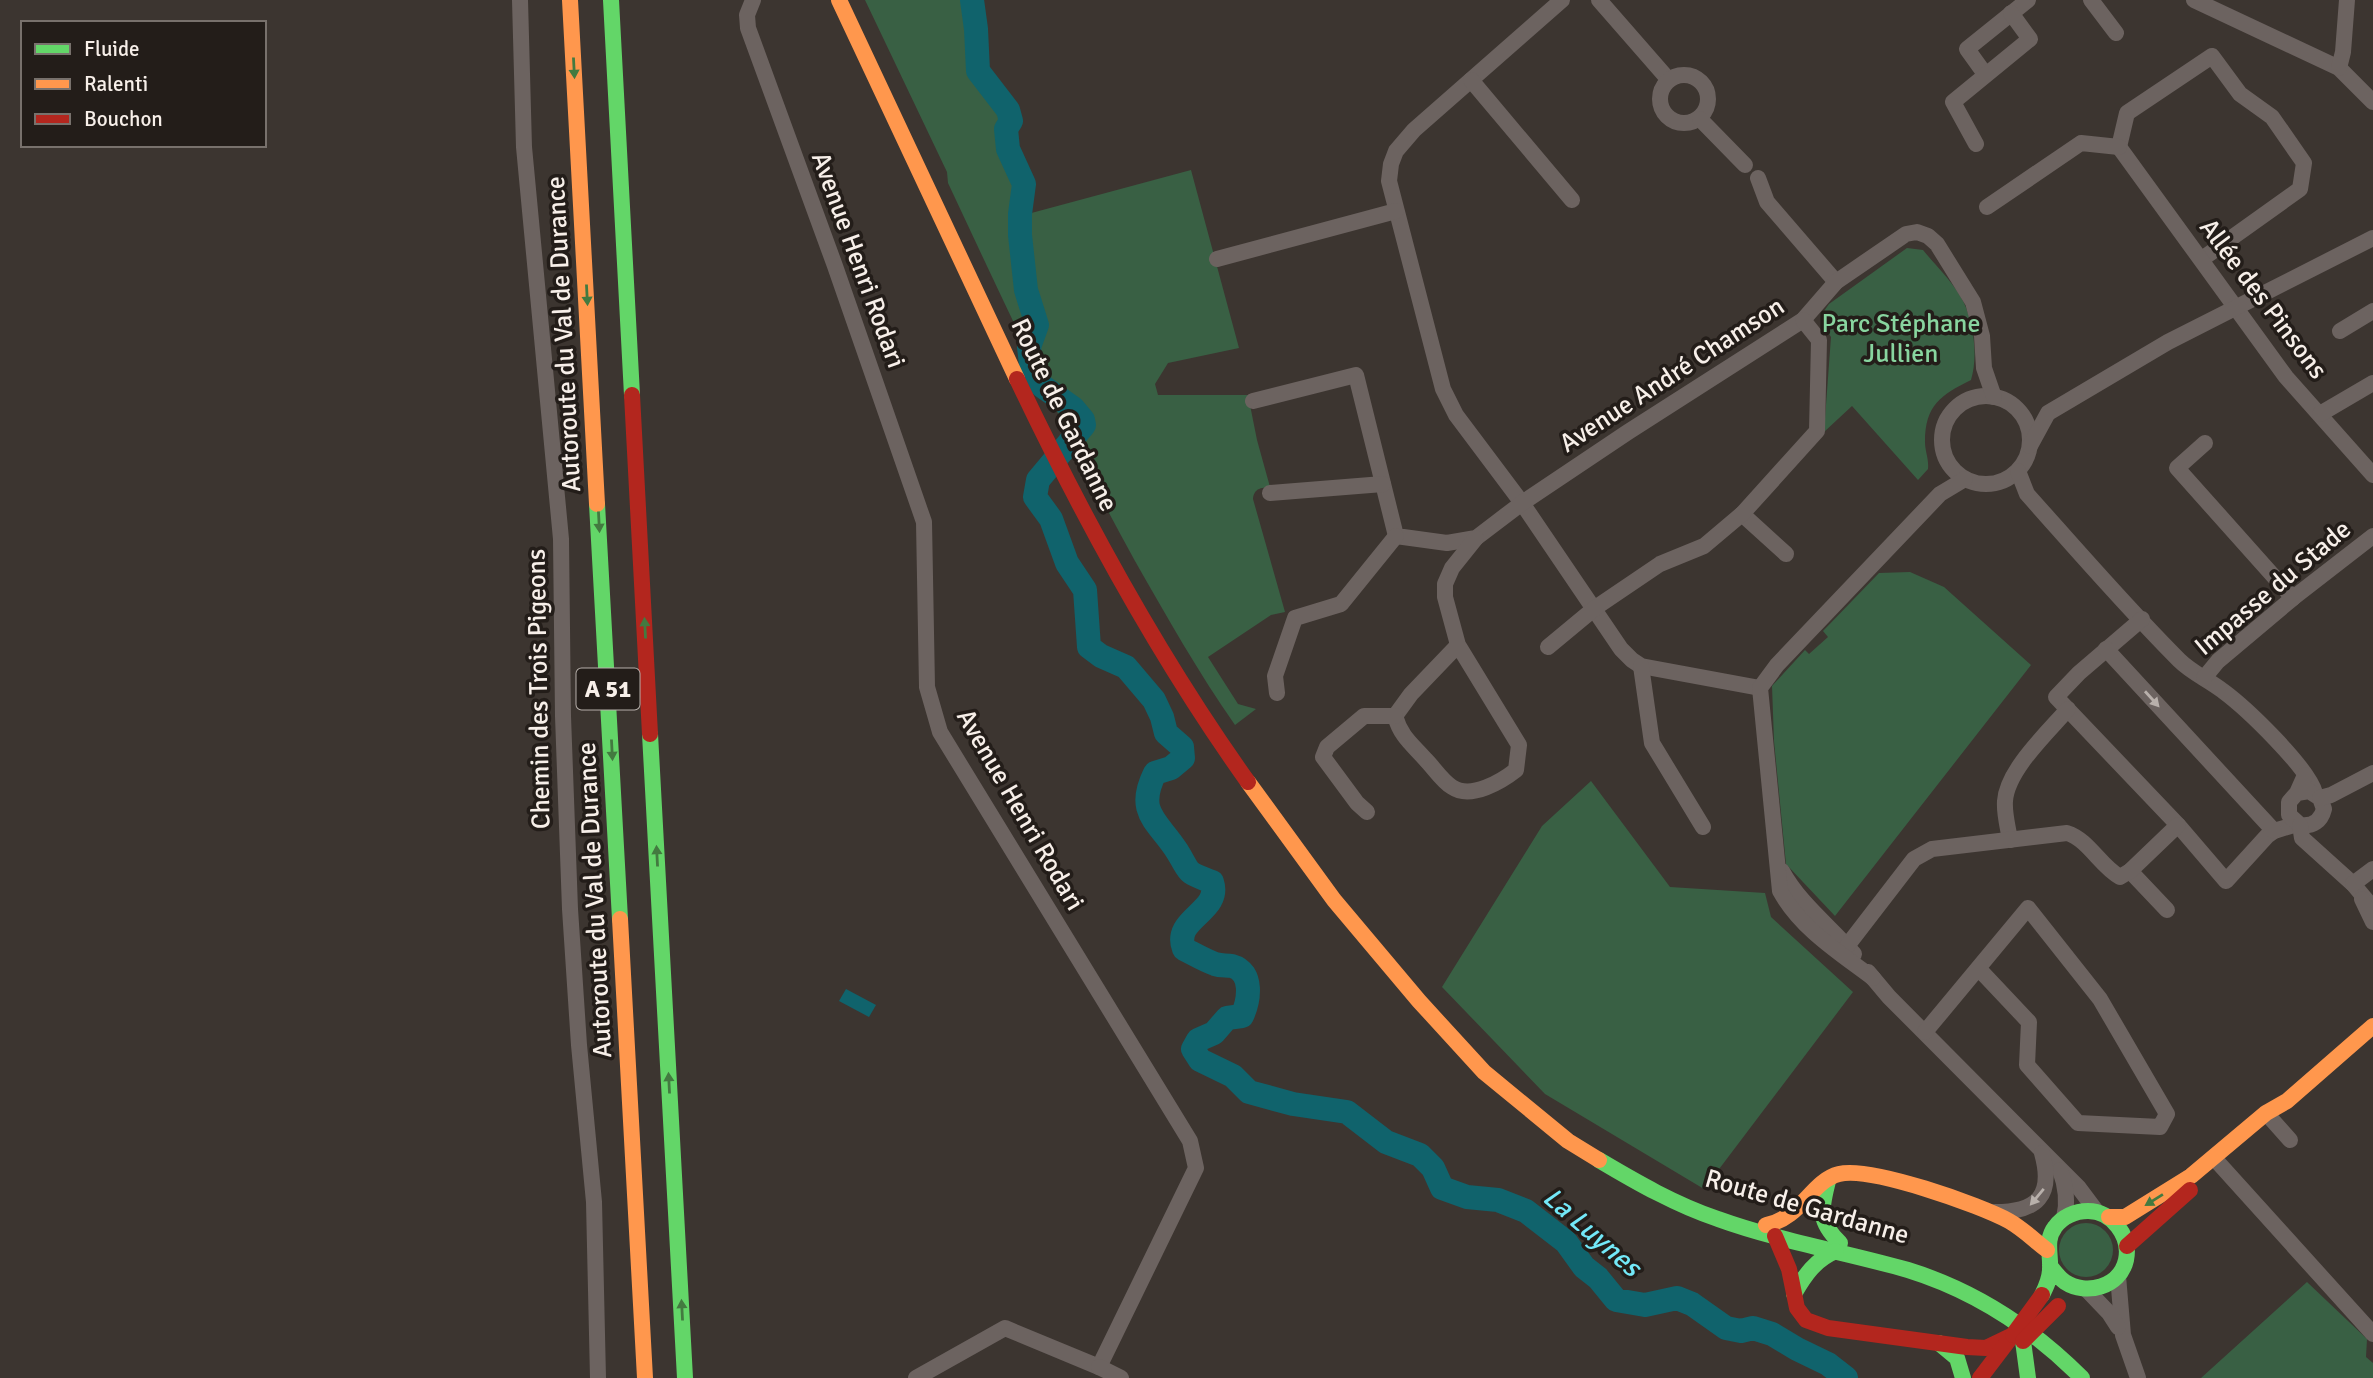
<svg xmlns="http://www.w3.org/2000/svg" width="2373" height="1378" viewBox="0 0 2373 1378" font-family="Signika,sans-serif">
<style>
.green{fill:#396044}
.water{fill:#10636c}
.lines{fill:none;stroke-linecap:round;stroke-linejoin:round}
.river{stroke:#10636c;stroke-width:24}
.street{stroke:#6c6360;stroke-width:16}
.fast{stroke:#63d668;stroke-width:16}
.slow{stroke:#ff974d;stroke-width:16}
.jam{stroke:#b3261e;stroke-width:16}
.jam-bridge{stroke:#b3261e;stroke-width:16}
.oneway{fill:#437a40}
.oneway2{fill:#b8b0ab}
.labels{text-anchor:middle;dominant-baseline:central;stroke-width:7;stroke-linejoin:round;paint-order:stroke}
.shield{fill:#231d19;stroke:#b7b0ab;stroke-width:2}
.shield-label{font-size:24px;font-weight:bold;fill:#f7efe9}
.street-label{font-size:26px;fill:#f7efe9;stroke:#231d19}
.park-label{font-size:26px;fill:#88d59f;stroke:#231d19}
.water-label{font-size:28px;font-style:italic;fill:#73e8f8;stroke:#231d19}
</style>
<rect width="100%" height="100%" fill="#3c3530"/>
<g class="green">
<path d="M 865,0 L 969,0 C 973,23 971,44 975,66 C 978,88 1001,98 1006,118 C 1008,124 1004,128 1004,134 L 1011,128 C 1005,154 1021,161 1026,181 C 1028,192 1025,204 1024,215 L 1191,170 L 1239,348 L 1168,363 L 1155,384 L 1158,395 L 1248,395 L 1257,440 L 1270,487 C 1261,488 1254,488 1253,499 L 1285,612 L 1271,615 L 1208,657 L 1238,704 L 1256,709 L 1235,725 C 1198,672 1167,617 1135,561 C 1067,438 1008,311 948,183 L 947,172 Z"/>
<path d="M 1907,248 L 1923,250 C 1936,266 1955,284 1964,303 C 1974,325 1978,357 1971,380 C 1941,395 1925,405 1925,442 C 1925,451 1929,459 1928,469 L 1918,480 L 1852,406 L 1824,432 L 1831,337 L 1822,323 L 1822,314 L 1829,304 Z"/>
<path d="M 1910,572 L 1944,587 L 2031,665 L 1835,916 L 1786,864 L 1774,741 L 1772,686 L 1805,650 L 1809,654 L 1828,637 L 1823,631 L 1879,573 Z"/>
<path d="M 1591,781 L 1670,887 L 1765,893 L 1771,917 L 1853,992 L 1704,1189 L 1545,1094 L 1442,987 L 1542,826 Z"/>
<circle cx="2086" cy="1250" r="27"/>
<path d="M 2307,1282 L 2367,1339 L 2366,1357 L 2373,1363 L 2373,1378 L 2201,1378 Z"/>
</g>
<path class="water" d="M 846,989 L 876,1005 L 869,1017 L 839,1001 Z"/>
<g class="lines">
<path class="river" d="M 972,0 L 976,29 L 978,71 L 1008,110 L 1011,121 L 1006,129 L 1008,149 L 1024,184 L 1020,214 L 1020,235 L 1026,290 L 1037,325 L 1029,347 L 1031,364 L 1042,386 L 1073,408 L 1083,420 L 1084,425 L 1038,480 L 1035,497 L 1051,519 L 1067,563 L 1085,590 L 1089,647 L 1101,656 L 1126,667 L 1154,700 L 1162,717 L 1166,733 L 1182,747 L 1183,758 L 1171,768 L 1155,773 C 1135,813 1158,821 1177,851 C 1192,875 1184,871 1212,882 C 1222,912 1172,918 1184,949 C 1194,954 1204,960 1215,964 C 1221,966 1226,965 1232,966 C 1254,972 1249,1001 1242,1016 L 1227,1018 L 1214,1033 L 1198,1040 L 1193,1049 L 1200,1060 L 1233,1076 L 1249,1092 L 1293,1104 L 1347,1112 L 1386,1142 L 1420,1155 L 1433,1168 L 1442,1188 L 1467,1197 L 1498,1200 L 1526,1211 L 1566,1242 L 1584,1267 L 1598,1278 L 1616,1300 L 1645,1305 L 1677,1298 L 1692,1304 L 1726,1328 L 1741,1331 L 1753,1328 L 1772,1334 L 1797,1349 L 1828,1364 L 1846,1378"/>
<g class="street">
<path d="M 520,0 L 524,147 L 561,539 L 563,716 L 570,909 L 579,1045 L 594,1202 L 598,1378"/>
<path d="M 753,0 L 747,15 L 748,28 L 835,266 L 924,522 L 927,687 L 940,732 L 1190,1141 L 1196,1168 L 1099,1367 L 1005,1328 L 916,1378"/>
<path d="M 1562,0 L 1414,130 L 1396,151 L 1391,164 L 1389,181 L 1443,389 L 1456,415 L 1522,503 L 1621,649 L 1632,660 L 1641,666 L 1760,688"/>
<path d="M 1599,0 L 1668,79"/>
<path d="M 2091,0 L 2116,33"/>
<path d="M 2194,0 L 2339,68 L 2373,102"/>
<path d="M 2339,68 L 2343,52 L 2347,0"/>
<path d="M 1985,74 L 1967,49 L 2028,0"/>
<circle cx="1684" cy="99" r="24"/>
<path d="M 1471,80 L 1572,200"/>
<path d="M 1700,119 L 1745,165"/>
<path d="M 1976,144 L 1953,102 L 2030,39 L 2011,13"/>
<path d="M 2119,147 L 2127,113 L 2212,56 L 2240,94 L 2272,117 L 2304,163 L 2300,189 L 2202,259"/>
<path d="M 2119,147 L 2286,377 L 2373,475"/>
<path d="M 1758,178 L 1767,202 L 1836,282"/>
<path d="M 1987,207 L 2081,143 L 2119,147"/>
<path d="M 1217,259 L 1396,211"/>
<path d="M 2340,331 L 2373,311"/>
<circle cx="1986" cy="440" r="44"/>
<path d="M 1253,401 L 1356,375 L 1396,536 L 1447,543 L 1476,538 L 1522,503 L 1628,432 L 1803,320 L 1836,282 L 1906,234 L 1917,232 L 1928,236 L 1937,244 L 1973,302 L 1982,336 L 1984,368 L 1994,397"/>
<path d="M 2320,414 L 2373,383"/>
<path d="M 2205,443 L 2177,468 L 2293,598"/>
<path d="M 2030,446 L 2048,413 L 2168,342 L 2373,238"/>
<path d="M 2018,471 L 2027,494 C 2077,550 2126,607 2179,660 C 2192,673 2209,680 2223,691 C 2246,708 2308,767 2315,793"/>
<path d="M 1270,493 L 1383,484"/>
<path d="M 1742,514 L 1786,554"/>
<path d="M 2142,619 L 2079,673 L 2056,697 L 2178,825 L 2226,881 L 2267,836 L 2274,831 L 2297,824"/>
<path d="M 1458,645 L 1411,694 L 1395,716 C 1401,737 1412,744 1426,760 C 1434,768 1442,781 1452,787 C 1471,800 1502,781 1516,770 L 1519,745 L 1458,645 L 1445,597 L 1445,584 L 1452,568 L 1476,538"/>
<path d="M 1548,647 L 1595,608 L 1660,564 L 1704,546 L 1742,514 L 1817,431 L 1819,340 L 1803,320"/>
<path d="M 2106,649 L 2274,831"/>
<path d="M 1641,666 L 1652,743 L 1703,827"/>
<path d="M 2204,678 L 2218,661 L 2293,598 L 2373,536"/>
<path d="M 1277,693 L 1275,676 L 1295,618 L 1341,604 L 1396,536"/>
<path d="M 2297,793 L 2309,791 L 2320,798 L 2324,809 C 2321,821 2313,827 2300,825 L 2289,815 L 2289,802 L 2297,793 L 2305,775"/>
<path d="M 2320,798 L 2331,795 L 2373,773"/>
<path d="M 1367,812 L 1357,803 L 1323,757 L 1327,747 L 1364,716 L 1395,716"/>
<path d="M 2300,825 L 2302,838 L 2353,884 L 2373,908"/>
<path d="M 2010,840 C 2008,827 2004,814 2005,801 C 2007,770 2048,732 2068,709"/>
<path d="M 1782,871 C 1800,904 1830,926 1854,954"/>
<path d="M 2130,871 L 2167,910"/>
<path d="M 2353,884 L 2373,869"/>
<path d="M 2362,899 L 2373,922"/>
<path d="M 1847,946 L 1914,859 L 1932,849 L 2067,833 C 2089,840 2100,866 2120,877 L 2130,871 L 2178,825"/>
<path d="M 1868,972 L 1889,997 L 2079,1188 L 2097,1212"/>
<path d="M 1873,978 C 1840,953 1801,929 1780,891 L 1760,688 L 1777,665 L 1940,494 L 1965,479"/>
<path d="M 1925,1032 L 2028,908 L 2100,999 L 2167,1114 L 2160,1127 L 2078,1123 L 2027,1065 L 2029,1022 L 1978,968"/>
<path d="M 2266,1113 L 2290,1140"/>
<path d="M 2214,1158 L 2373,1334"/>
<path d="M 2060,1170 C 2066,1186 2068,1202 2064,1218"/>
<path d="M 1995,1212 C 2037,1212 2054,1196 2042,1153"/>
<path d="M 2118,1276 L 2123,1335 L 2138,1378"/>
<path d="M 2087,1290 L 2109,1313 L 2118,1327"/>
<path d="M 1099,1367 L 1121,1378"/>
</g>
<g class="fast">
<path d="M 611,0 L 632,395"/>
<path d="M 597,504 L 620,919"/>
<path d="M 650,734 L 685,1378"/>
<path d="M 1599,1160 C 1636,1182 1676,1205 1718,1219 C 1779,1241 1845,1252 1908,1270 C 1976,1291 2032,1328 2082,1378"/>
<path d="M 1828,1181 C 1821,1210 1817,1220 1840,1243"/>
<path d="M 1794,1294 C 1805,1275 1815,1260 1836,1251"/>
<path d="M 2042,1295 C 2046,1287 2050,1279 2050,1269 C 2051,1254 2045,1240 2055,1227 C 2062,1217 2075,1211 2088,1211 C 2112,1211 2131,1236 2126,1260 C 2120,1287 2086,1296 2065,1282 C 2059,1278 2054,1271 2050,1266"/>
<path d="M 2023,1341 L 2028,1378"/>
<path d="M 1939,1343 L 1957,1358 L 1963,1378"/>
</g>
<g class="slow">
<path d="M 570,0 L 597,504"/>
<path d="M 839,0 L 1017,379"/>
<path d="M 1248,782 L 1334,900 L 1419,1001 L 1484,1072 L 1568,1141 L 1599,1160"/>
<path d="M 620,919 L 645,1378"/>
<path d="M 2109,1217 L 2125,1217 L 2191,1176 L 2266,1113 L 2287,1101 L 2373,1026"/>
<path d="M 1766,1225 C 1802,1218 1811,1181 1839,1174 C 1870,1166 1980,1205 2009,1221 C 2023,1229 2034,1240 2047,1250"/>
</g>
<g class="jam">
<path d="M 1017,379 C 1083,518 1158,656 1248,782"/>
<path d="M 632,395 L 650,734"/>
<path d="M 1775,1236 L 1789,1269 L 1797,1308 L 1806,1320 L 1828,1328 L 1967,1347 L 1986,1348 L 2013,1335"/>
<path d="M 2127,1246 L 2190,1190"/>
<path d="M 1980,1378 L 2009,1340"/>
</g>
<g class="jam-bridge">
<path d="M 2013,1335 L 2042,1295"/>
<path d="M 2023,1341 L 2058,1306"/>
</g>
</g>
<defs><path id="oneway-solid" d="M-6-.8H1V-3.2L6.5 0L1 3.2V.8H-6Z" transform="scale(1.75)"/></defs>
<g class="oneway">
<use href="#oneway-solid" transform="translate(574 68) rotate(87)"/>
<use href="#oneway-solid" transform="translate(587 295) rotate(87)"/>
<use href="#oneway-solid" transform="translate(599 522) rotate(87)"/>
<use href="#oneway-solid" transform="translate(645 628) rotate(-93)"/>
<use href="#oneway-solid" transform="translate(612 750) rotate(87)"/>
<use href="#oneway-solid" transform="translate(657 856) rotate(-93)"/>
<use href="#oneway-solid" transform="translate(669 1083) rotate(-93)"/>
<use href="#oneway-solid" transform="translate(2154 1200) rotate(148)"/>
<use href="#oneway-solid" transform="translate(682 1310) rotate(-93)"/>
</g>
<g class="oneway2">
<use href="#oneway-solid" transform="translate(2152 699) rotate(48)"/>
<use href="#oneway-solid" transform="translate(2037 1197) rotate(130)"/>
</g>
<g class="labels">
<rect class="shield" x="576.5" y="668.5" width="63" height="41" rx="5"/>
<g class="shield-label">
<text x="608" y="689">A 51</text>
</g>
<g class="street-label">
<text transform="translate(858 260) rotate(70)">Avenue Henri Rodari</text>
<text transform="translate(2263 299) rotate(53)">Allée des Pinsons</text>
<text transform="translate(564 334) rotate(-93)">Autoroute du Val de Durance</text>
<text transform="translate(1672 375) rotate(-33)">Avenue André Chamson</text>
<text transform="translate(1064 415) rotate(64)">Route de Gardanne</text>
<text transform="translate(2273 588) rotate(-40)">Impasse du Stade</text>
<text transform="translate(539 689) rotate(-91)">Chemin des Trois Pigeons</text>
<text transform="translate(1020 810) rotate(60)">Avenue Henri Rodari</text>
<text transform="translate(595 900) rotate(-93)">Autoroute du Val de Durance</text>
<text transform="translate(1807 1207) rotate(16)">Route de Gardanne</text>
</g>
<g class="park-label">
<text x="1901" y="324">Parc Stéphane<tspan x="1901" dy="30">Jullien</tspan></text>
</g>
<g class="water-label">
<text transform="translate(1592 1232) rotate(41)">La Luynes</text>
</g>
</g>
<rect x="21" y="21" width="245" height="126" fill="#231d19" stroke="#78716c" stroke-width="2"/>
<rect x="35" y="44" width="35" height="10" fill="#63d668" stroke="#78716c" stroke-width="2"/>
<text x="84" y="56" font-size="21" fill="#f7efe9">Fluide</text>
<rect x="35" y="79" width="35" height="10" fill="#ff974d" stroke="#78716c" stroke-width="2"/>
<text x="84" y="91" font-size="21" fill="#f7efe9">Ralenti</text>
<rect x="35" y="114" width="35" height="10" fill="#b3261e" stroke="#78716c" stroke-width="2"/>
<text x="84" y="126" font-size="21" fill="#f7efe9">Bouchon</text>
</svg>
